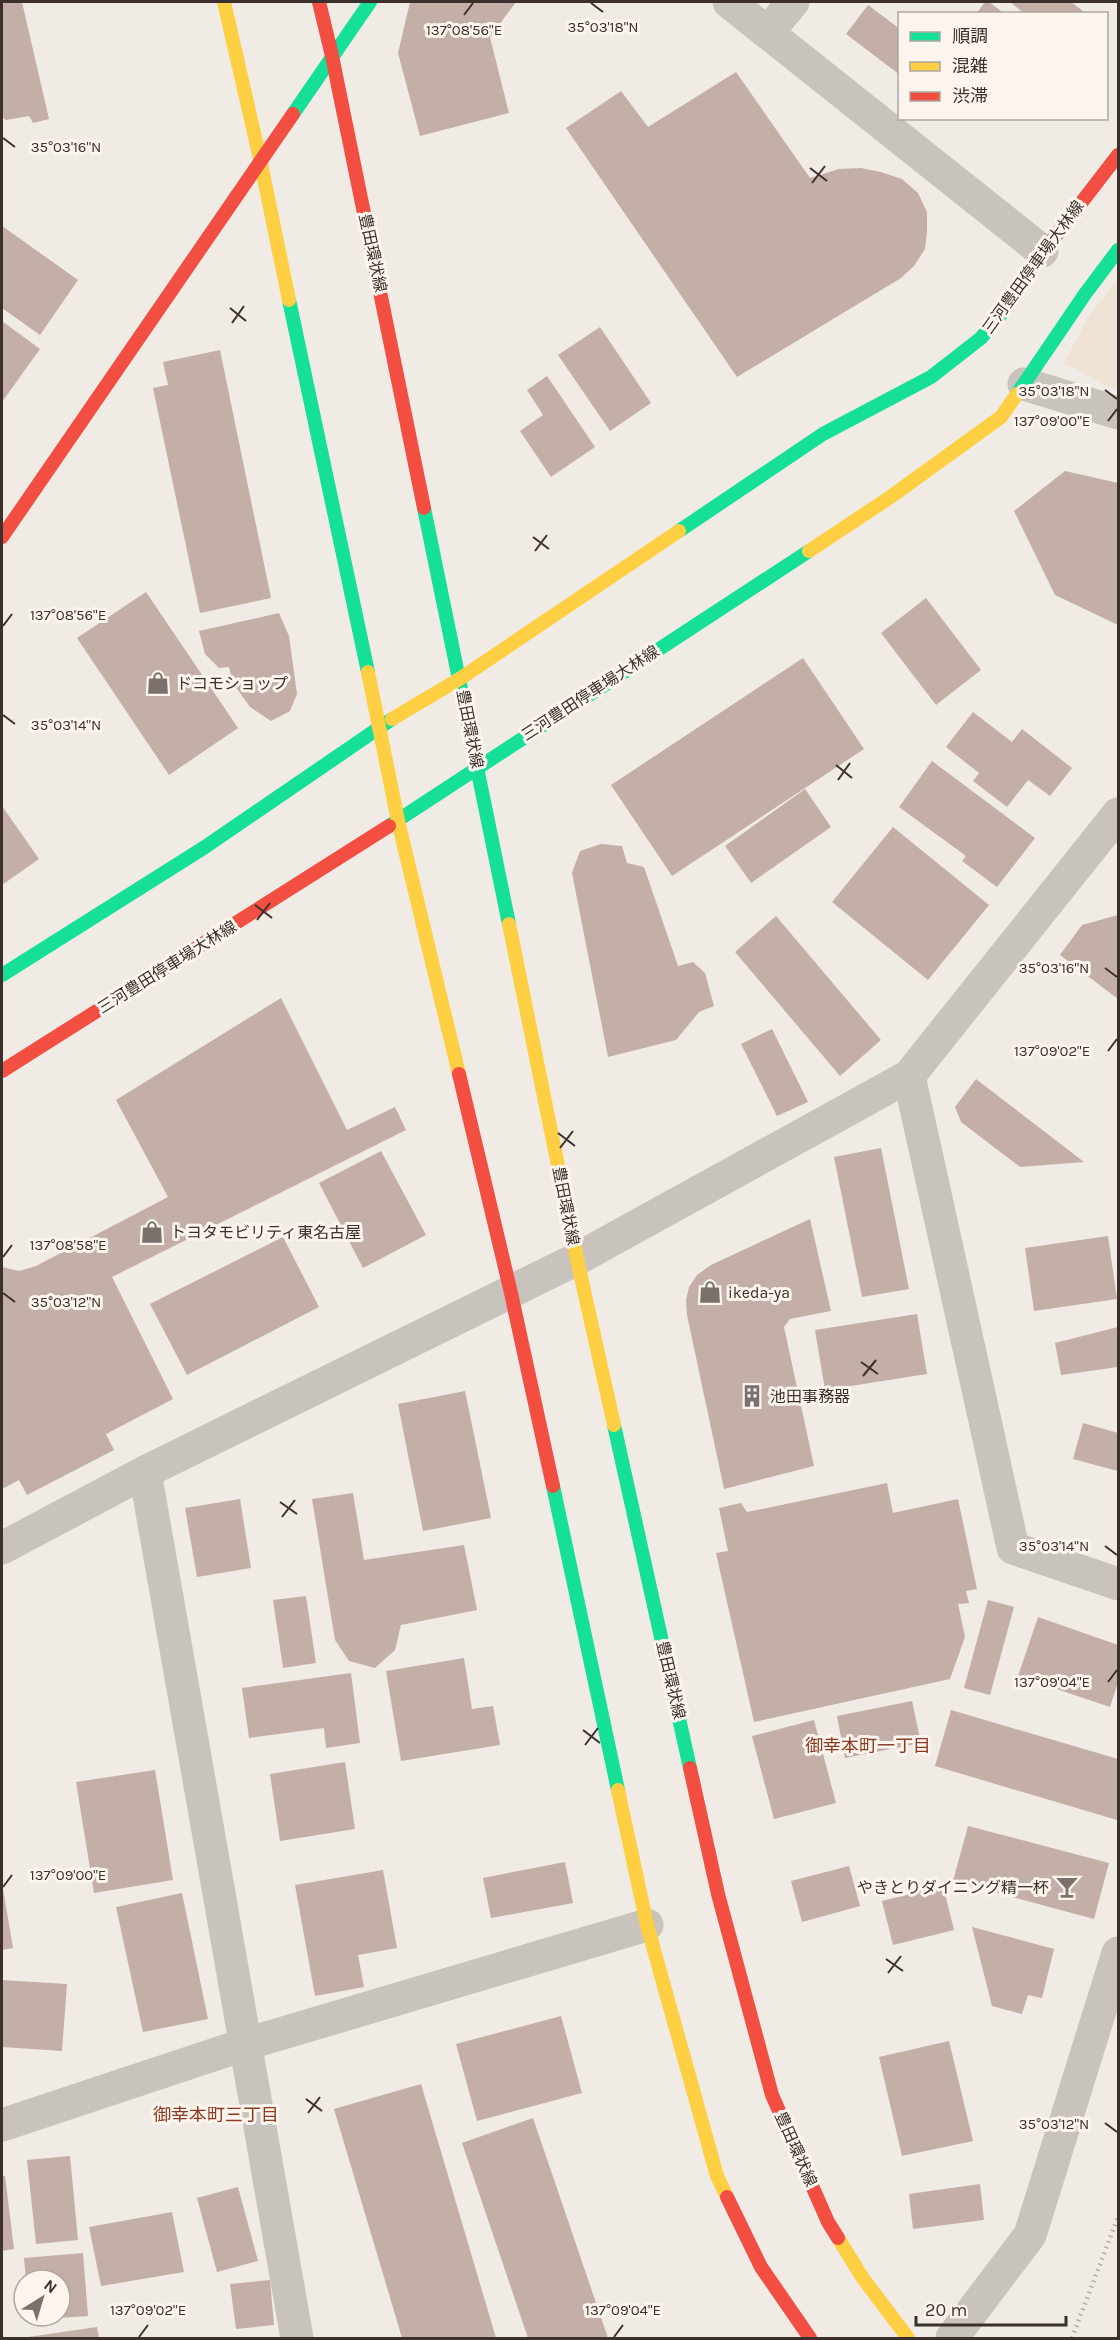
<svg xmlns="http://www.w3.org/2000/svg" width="1120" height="2340" viewBox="0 0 1120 2340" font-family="Karla,'Noto Sans JP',sans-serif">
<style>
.plaza{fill:#eee3d5}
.building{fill:#c3afa7}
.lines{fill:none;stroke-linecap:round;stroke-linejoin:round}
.street{stroke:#c9c3be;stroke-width:33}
.fast{stroke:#16e098;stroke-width:14}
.slow{stroke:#ffcf43;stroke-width:14}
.jam{stroke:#f24e42;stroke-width:14}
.rail{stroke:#b1aca8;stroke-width:4.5;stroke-dasharray:1.5 4.5;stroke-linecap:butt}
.ticks{fill:none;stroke:#3b302b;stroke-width:2}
.labels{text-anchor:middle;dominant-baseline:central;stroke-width:6;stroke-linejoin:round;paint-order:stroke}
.street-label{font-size:16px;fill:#3b302b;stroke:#fbf5ee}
.poi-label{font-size:16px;fill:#3b302b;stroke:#fbf5ee;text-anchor:start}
.neighbourhood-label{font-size:18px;fill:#8c3b22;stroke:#fbf5ee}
.ticks-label{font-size:15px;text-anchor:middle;fill:#3b302b;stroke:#fbf5ee;stroke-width:6;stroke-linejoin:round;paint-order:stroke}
</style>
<rect width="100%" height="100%" fill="#f0ebe5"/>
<path class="plaza" d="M 1118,278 L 1118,392 L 1064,363 L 1089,316 Z"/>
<g class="building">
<path d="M 2,2 L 22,2 L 49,119 L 33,123 L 29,116 L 6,120 L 2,117 Z"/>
<path d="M 410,2 L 516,2 L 490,37 L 509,113 L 420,136 L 398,53 Z"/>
<path d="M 985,2 L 989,2 L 1005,14 L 976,14 Z"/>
<path d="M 1010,2 L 1071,2 L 1087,14 L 1025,14 Z"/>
<path d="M 868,5 L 900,29 L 900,75 L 846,34 Z"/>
<path d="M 736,72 L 810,178 L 839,169 L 861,168 L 881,172 L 902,179 L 918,193 L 927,212 L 927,233 L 925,249 L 914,266 L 901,278 L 737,377 L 566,128 L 621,91 L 648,127 Z"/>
<path d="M 2,226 L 78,280 L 40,335 L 2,308 Z"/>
<path d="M 2,321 L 40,349 L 2,402 Z"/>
<path d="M 600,327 L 651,403 L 610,431 L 558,355 Z"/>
<path d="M 220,350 L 271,598 L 200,613 L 153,388 L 168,385 L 163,362 Z"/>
<path d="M 547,376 L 595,447 L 551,477 L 520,431 L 543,415 L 527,390 Z"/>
<path d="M 1065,471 L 1118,483 L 1118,625 L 1055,595 L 1014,511 Z"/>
<path d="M 146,592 L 238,728 L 169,775 L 77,638 Z"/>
<path d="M 926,598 L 981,670 L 936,705 L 881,633 Z"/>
<path d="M 279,613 L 289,636 L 297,694 L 290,711 L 271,721 L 250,707 L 233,683 L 229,667 L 219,668 L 205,654 L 199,631 Z"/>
<path d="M 803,658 L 864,749 L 672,876 L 611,785 Z"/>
<path d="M 973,712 L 1012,742 L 1022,729 L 1072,768 L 1050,796 L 1028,780 L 1007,807 L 973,781 L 979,773 L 946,747 Z"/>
<path d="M 932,761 L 1035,838 L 997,887 L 962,861 L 966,856 L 899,807 Z"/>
<path d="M 805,789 L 831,827 L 751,883 L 725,846 Z"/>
<path d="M 2,806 L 39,859 L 2,885 Z"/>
<path d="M 893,827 L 989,905 L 928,980 L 832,902 Z"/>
<path d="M 601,844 L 622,846 L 627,863 L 644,867 L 678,966 L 693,962 L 705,973 L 714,1006 L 699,1012 L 676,1040 L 608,1057 L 572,873 L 580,851 Z"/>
<path d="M 1118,915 L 1118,999 L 1060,955 L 1082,925 Z"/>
<path d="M 776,916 L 881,1040 L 840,1076 L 735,952 Z"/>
<path d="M 281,998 L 347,1130 L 395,1107 L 406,1130 L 112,1277 L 173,1399 L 106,1434 L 114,1450 L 27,1495 L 19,1480 L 2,1489 L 2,1267 L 19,1271 L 36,1266 L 168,1197 L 116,1100 Z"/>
<path d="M 772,1029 L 808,1102 L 777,1116 L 741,1044 Z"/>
<path d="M 976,1079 L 1084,1162 L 1020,1167 L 961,1122 L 955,1107 Z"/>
<path d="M 881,1148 L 909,1289 L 862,1297 L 834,1157 Z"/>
<path d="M 381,1151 L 426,1235 L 363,1268 L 319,1183 Z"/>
<path d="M 810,1219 L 831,1311 L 790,1319 L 784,1327 L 814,1466 L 724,1489 L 687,1315 L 686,1300 L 689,1287 L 697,1275 L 711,1265 Z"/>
<path d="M 1108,1236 L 1117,1299 L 1034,1311 L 1025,1248 Z"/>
<path d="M 283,1237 L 319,1307 L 187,1375 L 150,1304 Z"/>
<path d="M 917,1314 L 927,1374 L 825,1390 L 815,1330 Z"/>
<path d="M 1118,1327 L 1118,1367 L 1061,1375 L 1055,1343 Z"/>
<path d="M 465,1391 L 491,1518 L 423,1531 L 398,1404 Z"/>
<path d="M 1083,1423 L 1118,1433 L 1118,1471 L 1073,1459 Z"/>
<path d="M 887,1483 L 893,1513 L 958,1499 L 977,1589 L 966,1591 L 969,1603 L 958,1604 L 965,1637 L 950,1679 L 754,1722 L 716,1553 L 728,1551 L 719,1508 L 741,1503 L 747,1512 Z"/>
<path d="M 353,1493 L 364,1560 L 464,1545 L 477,1610 L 401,1625 L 395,1650 L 375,1668 L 349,1661 L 335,1640 L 312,1499 Z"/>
<path d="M 240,1499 L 251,1568 L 197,1577 L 185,1508 Z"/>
<path d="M 306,1596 L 316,1663 L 283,1668 L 273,1600 Z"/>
<path d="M 988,1600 L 1014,1607 L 990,1695 L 964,1688 Z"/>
<path d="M 1038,1617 L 1118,1645 L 1118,1682 L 1110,1707 L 1018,1676 Z"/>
<path d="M 464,1658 L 472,1709 L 493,1706 L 500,1745 L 401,1761 L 386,1671 Z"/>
<path d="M 351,1673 L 360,1743 L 326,1748 L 324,1728 L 249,1738 L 242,1688 Z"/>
<path d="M 912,1701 L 921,1743 L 845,1758 L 837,1716 Z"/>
<path d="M 951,1710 L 1118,1759 L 1117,1820 L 935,1766 Z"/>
<path d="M 814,1720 L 836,1803 L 774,1819 L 752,1736 Z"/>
<path d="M 345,1762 L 355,1829 L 280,1841 L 270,1774 Z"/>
<path d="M 155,1770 L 173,1880 L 94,1893 L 76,1782 Z"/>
<path d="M 968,1826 L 1109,1863 L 1094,1919 L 953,1881 Z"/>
<path d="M 565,1862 L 573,1903 L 491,1918 L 483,1878 Z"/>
<path d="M 849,1866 L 860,1906 L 802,1922 L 791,1881 Z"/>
<path d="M 383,1870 L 397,1948 L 358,1955 L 364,1987 L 315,1996 L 295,1885 Z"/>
<path d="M 2,1883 L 13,1948 L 2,1950 Z"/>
<path d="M 943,1886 L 954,1930 L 893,1945 L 882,1901 Z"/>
<path d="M 182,1893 L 208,2019 L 143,2032 L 116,1907 Z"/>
<path d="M 972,1927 L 1054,1949 L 1042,1998 L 1028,1995 L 1022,2014 L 992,2006 Z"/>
<path d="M 2,1980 L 67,1984 L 62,2051 L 2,2047 Z"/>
<path d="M 561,2016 L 582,2093 L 477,2121 L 456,2044 Z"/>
<path d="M 949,2041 L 973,2141 L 902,2156 L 879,2057 Z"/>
<path d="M 421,2084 L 496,2338 L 402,2338 L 334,2109 Z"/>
<path d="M 533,2118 L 608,2338 L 528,2338 L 462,2143 Z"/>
<path d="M 70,2156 L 78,2240 L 36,2244 L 27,2160 Z"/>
<path d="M 2,2176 L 5,2176 L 14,2249 L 2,2251 Z"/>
<path d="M 980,2184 L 984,2220 L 913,2229 L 909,2194 Z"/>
<path d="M 238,2187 L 258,2261 L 217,2272 L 197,2198 Z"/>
<path d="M 172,2212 L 184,2272 L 101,2286 L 89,2227 Z"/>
<path d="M 83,2253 L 88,2316 L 29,2320 L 28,2316 L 60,2316 L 60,2280 L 26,2280 L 24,2258 Z"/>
<path d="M 270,2280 L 274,2325 L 236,2329 L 230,2284 Z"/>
<path d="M 97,2327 L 99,2338 L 28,2338 L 28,2337 Z"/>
</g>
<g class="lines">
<g class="street">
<path d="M 729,2 L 1042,251"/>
<path d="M 768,32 L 793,2"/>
<path d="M 1024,384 L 1118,413"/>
<path d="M 909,1076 L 1013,1548 L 1118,1584"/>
<path d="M 145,1472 L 297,2338"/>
<path d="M 2,1548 L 145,1472 L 577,1259 L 909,1076 L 1118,814"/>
<path d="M 2,2125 L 246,2044 L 647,1925"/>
<path d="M 952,2338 L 1030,2235 L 1118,1953"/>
</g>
<g class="fast">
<path d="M 293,114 L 370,2"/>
<path d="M 289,300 L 368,672"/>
<path d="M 1017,394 L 1085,294 L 1118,250"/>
<path d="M 424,508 L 509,924"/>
<path d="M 679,531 L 823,434 L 931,377 L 981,338 L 1002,313 L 1031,268"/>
<path d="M 389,826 L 809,551"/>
<path d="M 2,975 L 205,847 L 392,719"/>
<path d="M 614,1425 L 690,1768"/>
<path d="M 553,1486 L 618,1790"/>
</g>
<g class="slow">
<path d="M 224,2 L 260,159 L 289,300"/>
<path d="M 809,551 L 889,498 L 1001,417 L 1017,394"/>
<path d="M 368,672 L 398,821 L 459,1074"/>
<path d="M 392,719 L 461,678 L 679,531"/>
<path d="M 509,924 L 577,1259 L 614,1425"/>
<path d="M 618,1790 L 647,1925 L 717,2176 L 727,2197"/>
<path d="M 838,2238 L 862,2277 L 908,2338"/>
</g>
<g class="jam">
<path d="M 319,2 L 332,56 L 424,508"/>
<path d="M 1031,268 L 1118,155"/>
<path d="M 2,537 L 293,114"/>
<path d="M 2,1071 L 389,826"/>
<path d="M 459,1074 L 511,1293 L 553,1486"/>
<path d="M 690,1768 L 718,1894 L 772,2095 L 828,2222 L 838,2238"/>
<path d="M 727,2197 L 761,2267 L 810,2338"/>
</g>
<path class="rail" d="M 1072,2338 L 1118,2217"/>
</g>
<path class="ticks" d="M 591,3 L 603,12M 464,15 L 473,3M 3,138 L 15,147M 810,168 L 827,181M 812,183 L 825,166M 230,308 L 246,321M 232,323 L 244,306M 1105,390 L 1117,399M 1108,421 L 1117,409M 533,537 L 549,549M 535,551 L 547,535M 3,626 L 12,614M 3,715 L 15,724M 836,765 L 852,778M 838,780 L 850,763M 255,905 L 272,918M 257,920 L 270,903M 1105,968 L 1117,977M 1108,1051 L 1117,1039M 558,1133 L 575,1146M 560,1148 L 573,1131M 3,1257 L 12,1245M 3,1293 L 15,1302M 861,1362 L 878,1374M 863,1376 L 876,1360M 280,1502 L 297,1514M 282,1517 L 295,1500M 1105,1546 L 1117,1555M 1108,1682 L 1117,1670M 583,1730 L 600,1743M 585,1745 L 598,1728M 3,1887 L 12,1875M 886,1959 L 903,1971M 888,1973 L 901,1956M 306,2099 L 322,2111M 308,2113 L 320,2097M 1105,2123 L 1117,2132M 139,2337 L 148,2325M 614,2337 L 623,2325"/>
<defs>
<g id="shop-bare" transform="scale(1.8)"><path d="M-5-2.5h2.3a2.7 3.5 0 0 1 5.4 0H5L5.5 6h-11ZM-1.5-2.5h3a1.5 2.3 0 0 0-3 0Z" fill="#7a716c" stroke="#fbf5ee" stroke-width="2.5" paint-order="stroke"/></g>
<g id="building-bare" transform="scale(1.8)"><path d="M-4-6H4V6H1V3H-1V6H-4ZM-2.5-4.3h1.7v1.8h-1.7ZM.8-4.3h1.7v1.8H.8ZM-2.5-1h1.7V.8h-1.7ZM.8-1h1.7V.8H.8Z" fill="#7a716c" stroke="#fbf5ee" stroke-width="2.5" paint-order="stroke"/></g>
<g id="bar-bare" transform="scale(1.8)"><path d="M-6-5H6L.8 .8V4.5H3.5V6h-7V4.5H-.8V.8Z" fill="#7a716c" stroke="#fbf5ee" stroke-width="2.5" paint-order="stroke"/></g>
</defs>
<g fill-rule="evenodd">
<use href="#shop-bare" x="158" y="683"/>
<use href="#shop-bare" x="152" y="1232"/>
<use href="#shop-bare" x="710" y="1292"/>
<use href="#building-bare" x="752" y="1396"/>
<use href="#bar-bare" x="1067" y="1887"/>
</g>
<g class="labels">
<g class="street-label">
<text transform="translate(373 253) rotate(78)">豊田環状線</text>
<text transform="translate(1033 267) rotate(-54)">三河豊田停車場大林線</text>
<text transform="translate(590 693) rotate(-33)">三河豊田停車場大林線</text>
<text transform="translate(470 729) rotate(79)">豊田環状線</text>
<text transform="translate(167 967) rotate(-32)">三河豊田停車場大林線</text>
<text transform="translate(566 1206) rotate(79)">豊田環状線</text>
<text transform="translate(671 1680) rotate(77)">豊田環状線</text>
<text transform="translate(796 2149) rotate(66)">豊田環状線</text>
</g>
<g class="poi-label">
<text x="176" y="683">ドコモショップ</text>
<text x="170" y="1232">トヨタモビリティ東名古屋</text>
<text x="728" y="1292">ikeda-ya</text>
<text x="770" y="1396">池田事務器</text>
<text x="1049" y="1887" text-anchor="end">やきとりダイニング精一杯</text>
</g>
<g class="neighbourhood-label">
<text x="868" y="1746">御幸本町一丁目</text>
<text x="216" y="2115">御幸本町三丁目</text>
</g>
</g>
<g class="ticks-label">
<text x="603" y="32">35°03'18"N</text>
<text x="464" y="35">137°08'56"E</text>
<text x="66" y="152">35°03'16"N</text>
<text x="1054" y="396">35°03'18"N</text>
<text x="1052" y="426">137°09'00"E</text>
<text x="68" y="620">137°08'56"E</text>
<text x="66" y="730">35°03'14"N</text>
<text x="1054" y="973">35°03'16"N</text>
<text x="1052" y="1056">137°09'02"E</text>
<text x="68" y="1250">137°08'58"E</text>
<text x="66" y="1307">35°03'12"N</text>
<text x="1054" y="1551">35°03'14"N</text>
<text x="1052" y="1687">137°09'04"E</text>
<text x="68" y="1880">137°09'00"E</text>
<text x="1054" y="2129">35°03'12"N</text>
<text x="148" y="2315">137°09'02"E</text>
<text x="623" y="2315">137°09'04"E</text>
</g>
<rect width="1120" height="2340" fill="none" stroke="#3b302b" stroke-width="6"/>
<rect x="898" y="12" width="210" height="108" fill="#fbf5ee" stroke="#aea6a0" stroke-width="1.5"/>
<rect x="910" y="32" width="30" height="9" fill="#16e098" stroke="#aea6a0" stroke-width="1.5"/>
<text x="952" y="42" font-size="18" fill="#3b302b">順調</text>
<rect x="910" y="62" width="30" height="9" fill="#ffcf43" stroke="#aea6a0" stroke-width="1.5"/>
<text x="952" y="72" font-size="18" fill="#3b302b">混雑</text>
<rect x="910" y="92" width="30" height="9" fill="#f24e42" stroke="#aea6a0" stroke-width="1.5"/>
<text x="952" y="102" font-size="18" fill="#3b302b">渋滞</text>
<g transform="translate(42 2298) rotate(37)"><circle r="28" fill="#fbf5ee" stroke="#aea6a0" stroke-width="1.5"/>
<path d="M0-4.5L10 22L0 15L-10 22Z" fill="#7a716c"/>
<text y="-9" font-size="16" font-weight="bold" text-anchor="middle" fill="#3b302b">N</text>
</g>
<path d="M916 2316v9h150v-9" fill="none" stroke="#3b302b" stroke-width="3"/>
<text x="925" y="2316" font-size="18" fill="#3b302b" stroke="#fbf5ee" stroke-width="4.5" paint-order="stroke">20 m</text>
</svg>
